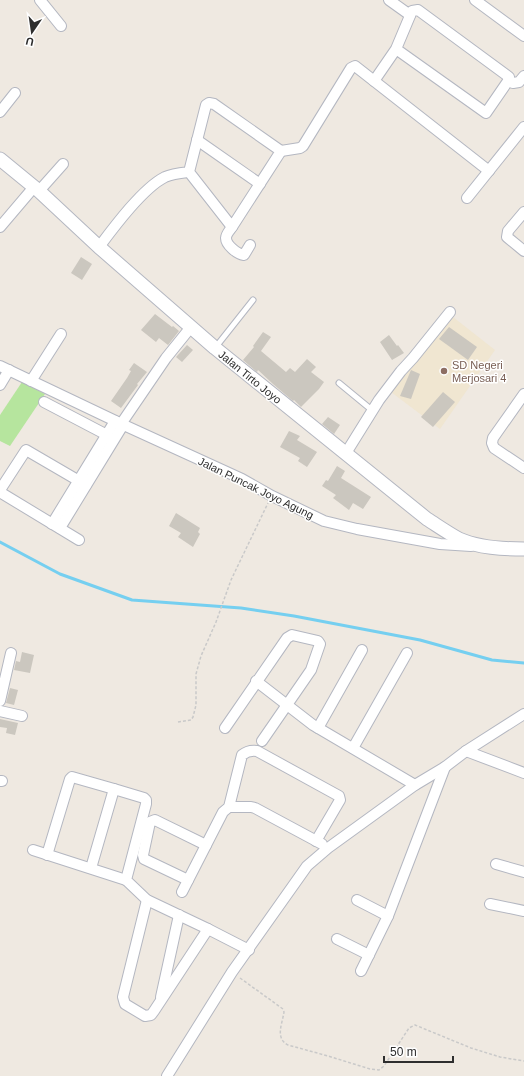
<svg xmlns="http://www.w3.org/2000/svg" width="524" height="1076" viewBox="0 0 524 1076" font-family="Arial,sans-serif">
<style>
.education{fill:#f0e6d1}
.grass{fill:#b6e59e}
.lines{fill:none;stroke-linecap:round;stroke-linejoin:round}
.stream{stroke:#75cff0;stroke-width:3}
.building{fill:#cbc7bf}
.service-casing{stroke:#b4b7c1;stroke-width:7}
.minor-casing{stroke:#b4b7c1;stroke-width:12}
.tertiary-casing{stroke:#b4b7c1;stroke-width:15}
.path{stroke:#c9c9c9;stroke-width:1.5;stroke-dasharray:3 2;stroke-linecap:butt}
.service{stroke:#fff;stroke-width:5}
.minor{stroke:#fff;stroke-width:10}
.tertiary{stroke:#fff;stroke-width:13}
.education-dot{fill:#8d6e63;stroke:#fff;stroke-width:1.5}
.labels{text-anchor:middle;dominant-baseline:central;stroke-width:3;stroke-linejoin:round;paint-order:stroke}
.education-label{font-size:11px;fill:#785e54;stroke:#fff;text-anchor:start}
.street-label{font-size:11px;fill:#2e2e2e;stroke:#fff}
</style>
<rect width="100%" height="100%" fill="#efe9e1"/>
<path class="education" d="M 453,317 L 495,350 L 440,429 L 391,392 Z"/>
<path class="grass" d="M 22,382 L 45,394 L 10,446 L 0,441 L 0,415 Z"/>
<g class="lines">
<path class="stream" d="M 0,542 L 60,574 L 132,600 L 241,608 L 294,616 L 420,640 L 492,660 L 524,663"/>
</g>
<g class="building">
<path d="M 81,257 L 92,264 L 82,280 L 71,273 Z"/>
<path d="M 155,314 L 172,327 L 173,326 L 179,331 L 168,345 L 159,338 L 156,342 L 141,330 Z"/>
<path d="M 449,327 L 477,347 L 468,360 L 439,339 Z"/>
<path d="M 263,332 L 271,337 L 261,351 L 286,372 L 290,368 L 295,372 L 307,359 L 316,367 L 311,372 L 324,382 L 319,389 L 301,407 L 294,400 L 293,401 L 273,384 L 258,370 L 257,372 L 243,360 L 254,347 L 253,346 Z"/>
<path d="M 389,335 L 397,346 L 398,345 L 404,353 L 392,360 L 380,342 Z"/>
<path d="M 187,345 L 193,350 L 182,362 L 176,357 Z"/>
<path d="M 134,363 L 147,372 L 137,384 L 138,385 L 121,408 L 111,401 L 127,378 L 131,371 L 129,370 Z"/>
<path d="M 411,370 L 420,374 L 411,399 L 400,396 Z"/>
<path d="M 443,392 L 455,402 L 433,427 L 421,417 Z"/>
<path d="M 328,417 L 340,425 L 334,434 L 322,424 Z"/>
<path d="M 289,431 L 300,436 L 297,440 L 317,452 L 307,467 L 298,461 L 300,458 L 280,447 Z"/>
<path d="M 337,466 L 345,471 L 341,478 L 371,497 L 363,509 L 353,503 L 349,510 L 333,498 L 336,495 L 322,486 L 326,480 L 328,481 Z"/>
<path d="M 176,513 L 200,528 L 198,532 L 200,534 L 193,547 L 178,537 L 181,533 L 169,526 Z"/>
<path d="M 22,652 L 34,655 L 30,673 L 14,670 L 16,661 L 20,662 Z"/>
<path d="M 10,688 L 18,690 L 14,705 L 6,703 Z"/>
<path d="M 0,719 L 18,723 L 15,735 L 6,733 L 7,728 L 0,727 Z"/>
</g>
<g class="lines">
<g class="service-casing">
<g id="service">
<path d="M 215,348 L 253,300"/>
<path d="M 339,383 L 373,411"/>
</g>
</g>
<g class="minor-casing">
<g id="minor">
<path d="M 40,0 L 61,26"/>
<path d="M 389,0 L 410,15"/>
<path d="M 475,0 L 524,36"/>
<path d="M 374,81 L 396,49 L 486,113 L 508,81 L 509,77 L 418,10 L 412,11 L 396,49"/>
<path d="M 508,81 L 513,83 L 519,82 L 524,76"/>
<path d="M 0,112 L 15,93"/>
<path d="M 197,140 L 260,184"/>
<path d="M 281,151 L 300,148 L 303,146 L 351,68 L 355,66 L 489,171"/>
<path d="M 39,191 L 63,164"/>
<path d="M 467,198 L 524,127"/>
<path d="M 524,212 L 508,231 L 507,237 L 524,251"/>
<path d="M 0,227 L 34,187"/>
<path d="M 232,227 C 230,230 226,234 226,238 C 226,245 237,254 244,255 L 250,245"/>
<path d="M 99,247 C 114,227 143,188 165,177 C 172,174 181,173 189,172 L 206,105 L 209,103 L 214,104 L 281,151 L 232,227 L 189,172"/>
<path d="M 0,366 L 126,426 L 242,479 L 272,496 L 324,521 L 357,529 L 440,544 L 471,546"/>
<path d="M 31,381 L 61,334"/>
<path d="M 0,385 L 9,370"/>
<path d="M 524,394 L 493,438 L 492,443 L 494,448 L 524,468"/>
<path d="M 44,402 L 107,435"/>
<path d="M 121,424 L 166,358 L 191,327"/>
<path d="M 346,453 L 379,400 L 401,371 L 413,358 L 450,312"/>
<path d="M 52,524 L 115,421"/>
<path d="M 60,528 L 123,425"/>
<path d="M 79,540 L 3,494 L 0,490 L 26,450 L 86,485"/>
<path d="M 256,681 L 313,725 L 415,785"/>
<path d="M 0,701 L 11,653"/>
<path d="M 0,711 L 22,716"/>
<path d="M 225,728 L 287,638 L 292,635 L 318,641 L 320,644 L 311,670 L 262,741"/>
<path d="M 318,728 L 362,650"/>
<path d="M 353,748 L 407,653"/>
<path d="M 466,751 L 524,773"/>
<path d="M 0,781 L 2,781"/>
<path d="M 229,807 L 251,807 L 255,808 L 322,844"/>
<path d="M 33,850 L 126,880"/>
<path d="M 47,855 L 70,779 L 72,777 L 114,789"/>
<path d="M 496,864 L 524,872"/>
<path d="M 91,868 L 114,789 L 144,798 L 146,800 L 146,804 L 126,880 L 147,900 L 208,929"/>
<path d="M 188,880 L 144,859 L 143,855 L 150,822 L 155,820 L 157,821 L 206,845"/>
<path d="M 182,892 L 223,812 L 229,807 L 242,755 C 247,751 251,750 257,751 L 339,796 L 340,800 L 316,841"/>
<path d="M 147,900 L 123,997 L 125,1004 L 145,1016 L 151,1015 L 154,1011 L 208,929 L 249,950"/>
<path d="M 357,900 L 388,916"/>
<path d="M 490,904 L 524,911"/>
<path d="M 337,939 L 369,955"/>
<path d="M 361,971 L 388,916 L 445,767"/>
<path d="M 161,997 L 179,915"/>
<path d="M 167,1076 L 232,972 L 307,866 L 328,848 L 415,785 L 445,767 L 466,751 L 524,714"/>
</g>
</g>
<g class="tertiary-casing">
<path id="tertiary" d="M 0,159 L 39,191 L 99,247 L 215,348 L 427,519 C 438,526 448,533 459,539 C 479,548 503,549 524,549"/>
</g>
<g class="path">
<path d="M 178,722 L 191,720 L 193,717 L 196,705 L 196,674 L 201,656 L 216,622 L 231,580 L 268,503"/>
<path d="M 240,978 L 283,1009 L 284,1012 C 282,1025 275,1038 288,1045 L 328,1056 L 370,1069 L 379,1070 L 384,1066 L 409,1028 L 415,1025 L 471,1048 L 500,1057 L 524,1061"/>
</g>
<use href="#service" class="service"/>
<use href="#minor" class="minor"/>
<use href="#tertiary" class="tertiary"/>
</g>
<circle class="education-dot" cx="444" cy="371" r="4"/>
<g class="labels">
<g class="education-label">
<text x="452" y="365">SD Negeri<tspan x="452" dy="13">Merjosari 4</tspan></text>
</g>
<g class="street-label">
<text transform="translate(250 377) rotate(39)">Jalan Tirto Joyo</text>
<text transform="translate(256 488) rotate(26)">Jalan Puncak Joyo Agung</text>
</g>
</g>
<g transform="translate(32 32) rotate(193)" stroke="#ffffff" stroke-width="3" paint-order="stroke">
<path d="M0-3L7 15L0 10L-7 15Z" fill="#2e2e2e"/>
<text y="-6" font-size="11" font-weight="bold" text-anchor="middle" fill="#2e2e2e">U</text>
</g>
<path d="M384 1056v6h69v-6" fill="none" stroke="#2e2e2e" stroke-width="2"/>
<text x="390" y="1056" font-size="12" fill="#2e2e2e" stroke="#ffffff" stroke-width="3" paint-order="stroke">50 m</text>
</svg>
